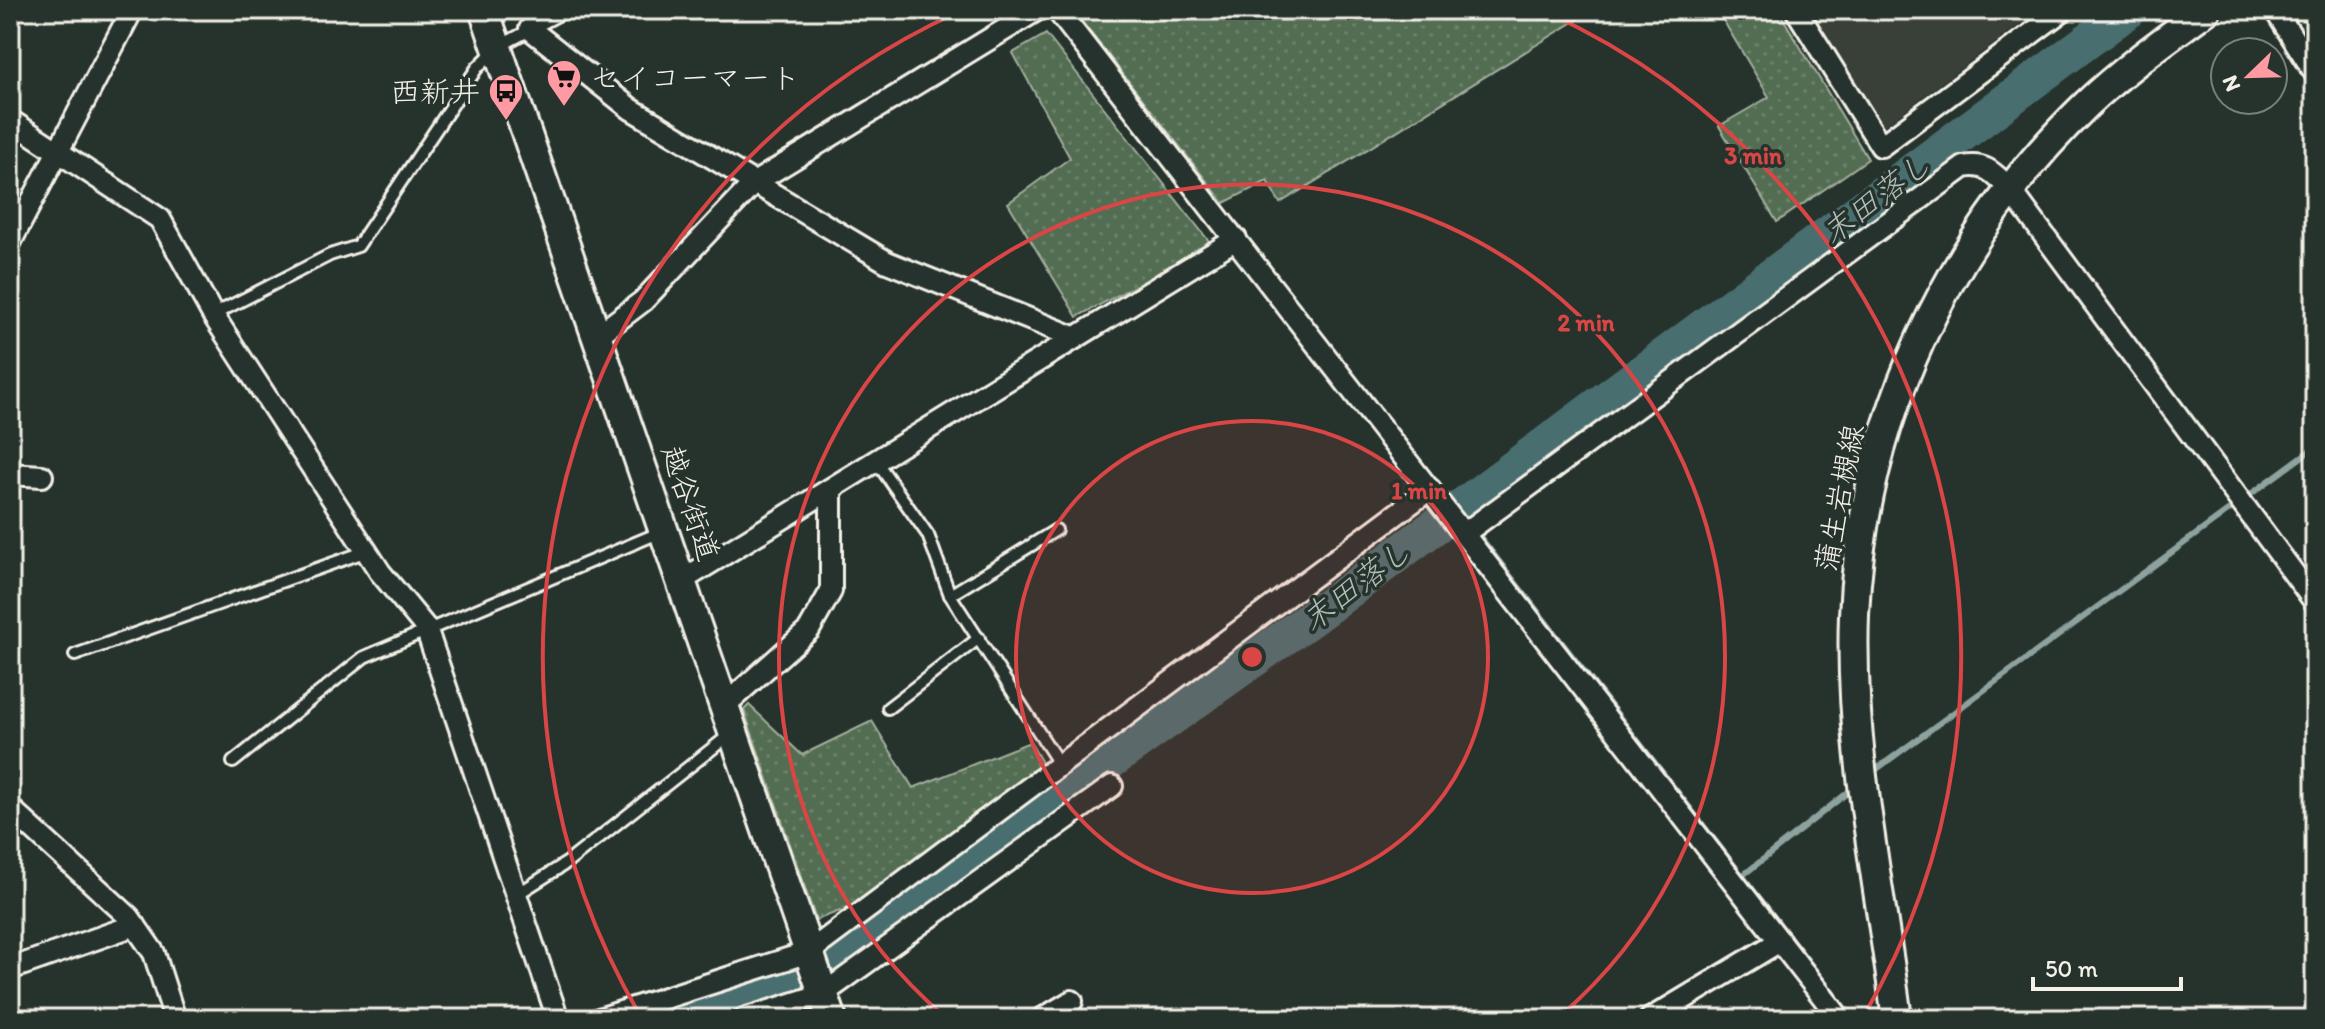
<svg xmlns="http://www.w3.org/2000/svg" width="2325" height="1029" viewBox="0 0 2325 1029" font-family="Itim,'Klee One',sans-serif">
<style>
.built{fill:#393f39}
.grass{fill:url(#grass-dots);stroke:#a4af9e;stroke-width:2}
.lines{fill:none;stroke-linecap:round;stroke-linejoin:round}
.stream{stroke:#8ea29f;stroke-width:6}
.river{stroke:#4a6e6f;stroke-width:36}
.lane-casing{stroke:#f4f1e8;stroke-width:16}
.street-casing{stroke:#f4f1e8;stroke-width:26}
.secondary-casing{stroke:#f4f1e8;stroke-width:34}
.lane{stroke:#26332d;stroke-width:10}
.street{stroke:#26332d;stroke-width:20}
.secondary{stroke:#26332d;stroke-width:28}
.ring{fill:none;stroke:#da4645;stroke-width:4}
.labels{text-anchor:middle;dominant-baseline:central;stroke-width:7;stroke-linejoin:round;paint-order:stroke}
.poi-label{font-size:30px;fill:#f4f1e8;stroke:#26332d;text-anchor:start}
.street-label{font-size:30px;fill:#f4f1e8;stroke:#26332d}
.water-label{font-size:32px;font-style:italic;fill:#b0bdb8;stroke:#26332d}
.centre{fill:#da4645;stroke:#26332d;stroke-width:4}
.ring-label{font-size:24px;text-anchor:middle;font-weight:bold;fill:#da4645;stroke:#26332d;stroke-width:7;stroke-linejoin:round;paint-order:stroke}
</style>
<defs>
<pattern id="grass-dots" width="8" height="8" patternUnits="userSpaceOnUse" patternTransform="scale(2)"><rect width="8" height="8" fill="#536d53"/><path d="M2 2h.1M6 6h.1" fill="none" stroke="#6c826c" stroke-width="1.8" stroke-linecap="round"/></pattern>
</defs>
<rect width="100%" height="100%" fill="#26332d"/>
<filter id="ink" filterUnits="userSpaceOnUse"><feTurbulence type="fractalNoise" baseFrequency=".0125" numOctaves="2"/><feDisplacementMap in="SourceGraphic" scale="16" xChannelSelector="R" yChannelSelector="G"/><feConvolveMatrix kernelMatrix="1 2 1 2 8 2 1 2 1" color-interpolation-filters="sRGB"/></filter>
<g filter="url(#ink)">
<path class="built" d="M 1810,10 L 2039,10 L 1884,126 Z"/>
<g class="grass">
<path d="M 1073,10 L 1593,10 L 1280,203 L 1267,181 L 1224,203 Z"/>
<path d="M 1717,10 L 1778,10 L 1868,159 L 1777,222 L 1719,126 L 1769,97 Z"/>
<path d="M 1046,34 L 1212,245 L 1077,317 L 1008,203 L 1070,158 L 1013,53 Z"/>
<path d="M 749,705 L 802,755 L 872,721 L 913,788 L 1030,742 L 1044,766 L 845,920 L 840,911 L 816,920 L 744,710 Z"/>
</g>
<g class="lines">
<g class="stream">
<path d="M 1457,507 L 1853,1019"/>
<path d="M 1870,774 L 2315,447"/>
<path d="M 1742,876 L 1856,786"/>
</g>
<path class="river" d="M 668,1019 L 797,980 L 847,955 L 1021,825 L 1320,612 L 2129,10"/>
<g class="lane-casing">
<g id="lane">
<path d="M 213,315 L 330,255 L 358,246 L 477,68 L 498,47 L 567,10"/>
<path d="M 876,461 L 928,535 L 950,595 L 1060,765"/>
<path d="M 950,595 L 1056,530"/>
<path d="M 75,655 L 367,551"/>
<path d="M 888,708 L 979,638"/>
<path d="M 233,762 L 364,657 L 661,532"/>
<path d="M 516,895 L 568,862 L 732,733"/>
</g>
</g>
<g class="street-casing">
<g id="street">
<path d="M 1057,10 L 1840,1019"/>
<path d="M 1796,10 L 1881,146 L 2063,10"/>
<path d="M 2275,10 L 2315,73"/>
<path d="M 530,29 L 631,109 L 887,262 L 1074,337"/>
<path d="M 10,120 L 160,219 L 213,315 L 380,572 L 426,628 L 558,1019"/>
<path d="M 10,243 L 132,10"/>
<path d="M 597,336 L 643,301 L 754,183 L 1037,10"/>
<path d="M 10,474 L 42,476"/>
<path d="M 1465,533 L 1964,167 C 1986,162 1995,175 2010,189 L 2315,602"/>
<path d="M 681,581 L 1236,239"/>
<path d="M 724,706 L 809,630 L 831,591 L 831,489"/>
<path d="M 10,808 L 129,917 L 154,953 L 175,1019"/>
<path d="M 10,969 L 135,925"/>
<path d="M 599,1019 L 809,952 L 1430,489"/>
<path d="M 744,1019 L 823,994 L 1112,786"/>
<path d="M 1042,1019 L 1072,1001"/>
<path d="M 1650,1019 L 1780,941"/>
</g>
</g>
<g class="secondary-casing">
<g id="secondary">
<path d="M 484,10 L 832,1019"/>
<path d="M 1897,1019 C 1880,886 1849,750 1854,615 C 1862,422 1948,238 2087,104 C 2124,69 2165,40 2206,10"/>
</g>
</g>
<use href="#lane" class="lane"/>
<use href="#street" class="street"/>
<use href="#secondary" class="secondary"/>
</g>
</g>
<circle cx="1252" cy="657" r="236" fill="#da4645" fill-opacity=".12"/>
<g class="ring">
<circle cx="1252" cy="657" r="236"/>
<path d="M945 1017A473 473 0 1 1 1559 1017"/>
<path d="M641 1017A709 709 0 0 1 958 12M1546 12A709 709 0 0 1 1863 1017"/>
</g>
<defs>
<g id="supermarket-pin" transform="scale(1.8)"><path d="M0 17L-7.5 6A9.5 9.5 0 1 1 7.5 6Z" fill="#ff9aa2" stroke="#26332d"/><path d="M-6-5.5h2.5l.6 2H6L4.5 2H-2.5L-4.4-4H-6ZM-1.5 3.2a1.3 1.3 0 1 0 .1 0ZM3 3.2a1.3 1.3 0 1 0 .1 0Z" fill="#111"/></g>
<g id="bus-pin" transform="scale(1.8)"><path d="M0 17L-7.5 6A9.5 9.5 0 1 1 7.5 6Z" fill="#ff9aa2" stroke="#26332d"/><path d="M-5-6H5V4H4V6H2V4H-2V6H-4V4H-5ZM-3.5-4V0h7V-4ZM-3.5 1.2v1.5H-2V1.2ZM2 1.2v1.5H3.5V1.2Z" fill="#111"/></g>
</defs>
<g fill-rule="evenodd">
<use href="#supermarket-pin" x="564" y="77"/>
<use href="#bus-pin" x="506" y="91"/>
</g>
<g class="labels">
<g class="poi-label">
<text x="590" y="77">セイコーマート</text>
<text x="480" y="91" text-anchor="end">西新井</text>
</g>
<g class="street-label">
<text transform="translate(1839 498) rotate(-79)">蒲生岩槻線</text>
<text transform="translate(691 503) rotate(71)">越谷街道</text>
</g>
<g class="water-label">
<text transform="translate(1876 198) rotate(-37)">末田落し</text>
<text transform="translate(1356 585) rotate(-37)">末田落し</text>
</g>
</g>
<circle cx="1252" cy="657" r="12" class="centre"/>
<g class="ring-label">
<text x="1753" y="164">3 min</text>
<text x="1586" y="331">2 min</text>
<text x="1419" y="499">1 min</text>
</g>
<rect width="2325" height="1029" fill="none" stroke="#26332d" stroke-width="40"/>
<rect x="20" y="20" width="2285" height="989" fill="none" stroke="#f4f1e8" stroke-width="3" filter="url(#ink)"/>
<g transform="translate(2249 76) rotate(247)"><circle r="38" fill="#26332d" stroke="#787f78" stroke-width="2"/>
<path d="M0-6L14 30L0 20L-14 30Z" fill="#ff9aa2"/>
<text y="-12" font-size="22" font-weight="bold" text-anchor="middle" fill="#f4f1e8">N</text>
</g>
<path d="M2033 977v12h148v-12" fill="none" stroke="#f4f1e8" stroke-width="4"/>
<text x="2045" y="977" font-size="24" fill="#f4f1e8" stroke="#26332d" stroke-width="6" paint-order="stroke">50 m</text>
</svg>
